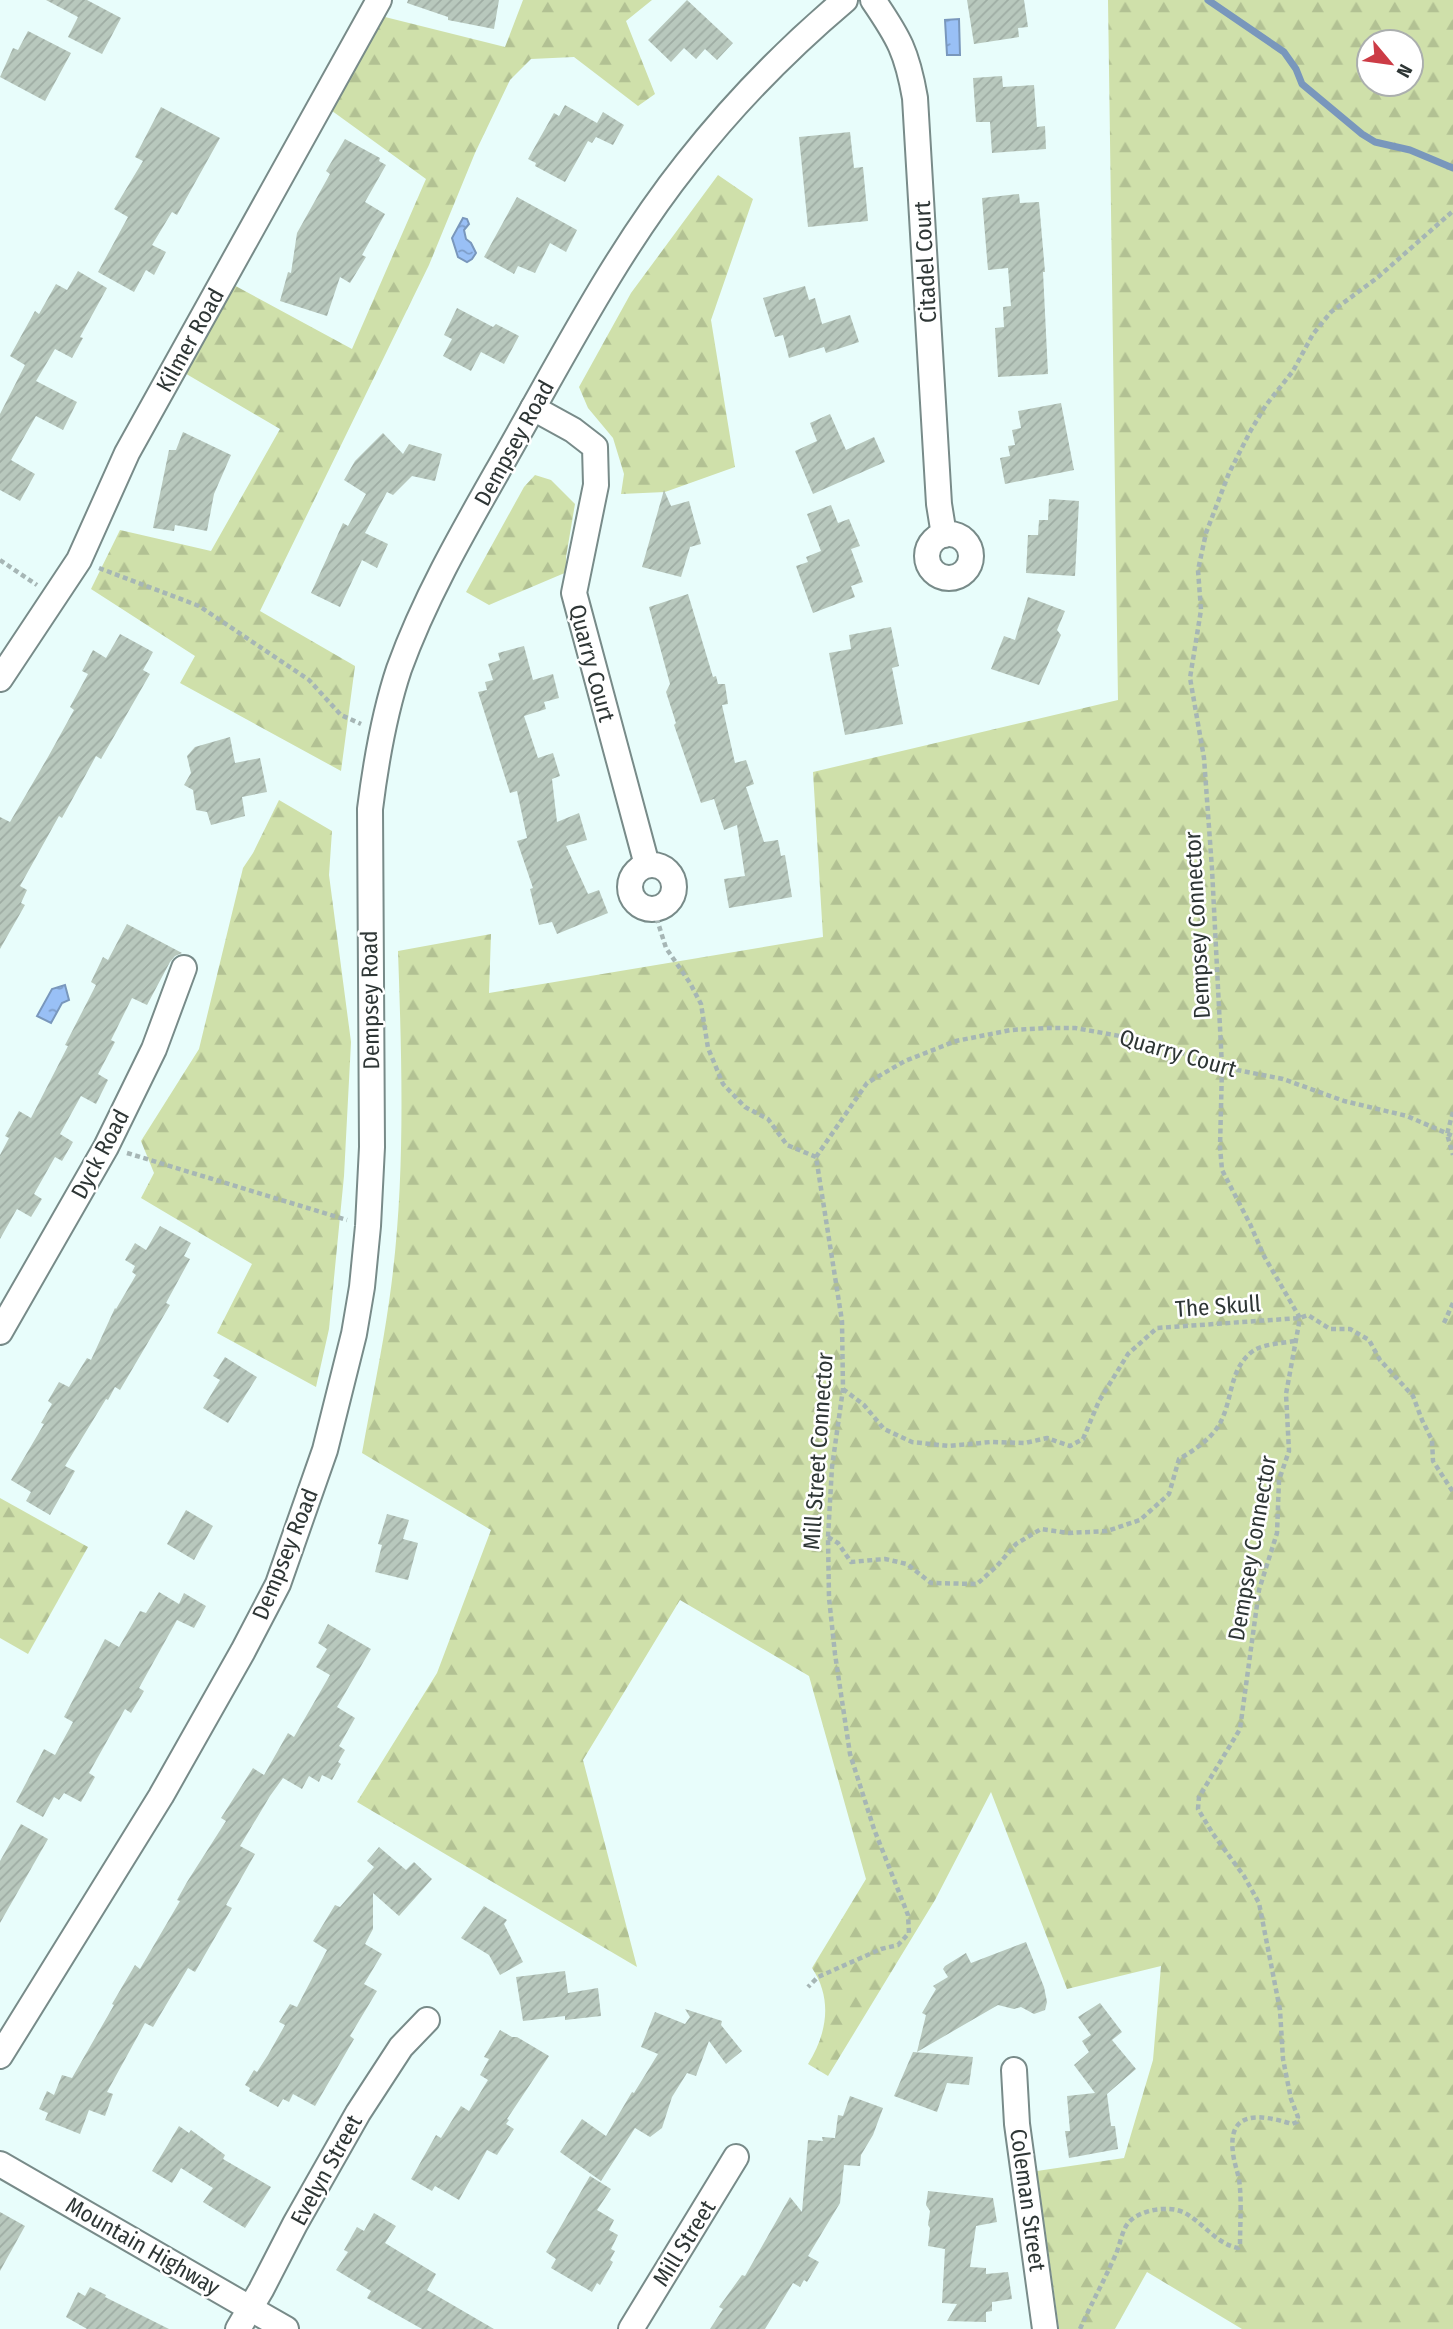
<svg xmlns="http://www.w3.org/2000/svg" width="1453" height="2329" viewBox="0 0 1453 2329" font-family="'Fira Sans Condensed',sans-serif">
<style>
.forest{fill:url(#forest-firs);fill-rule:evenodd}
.water{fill:url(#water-ripples);stroke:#7997bc;stroke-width:2}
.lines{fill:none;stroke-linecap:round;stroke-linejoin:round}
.stream{stroke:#7997bc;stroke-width:7}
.building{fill:url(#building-hatch)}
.minor-casing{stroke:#788b89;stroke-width:28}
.path{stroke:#a6b6b5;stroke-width:4.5;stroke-dasharray:5 3.5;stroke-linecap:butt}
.minor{stroke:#fff;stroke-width:24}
.labels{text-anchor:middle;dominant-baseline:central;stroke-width:5;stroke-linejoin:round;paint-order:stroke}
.street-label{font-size:23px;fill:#2e3635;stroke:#fff}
</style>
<defs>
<pattern id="forest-firs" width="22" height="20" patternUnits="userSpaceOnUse" patternTransform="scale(1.75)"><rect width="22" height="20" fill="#cfe0aa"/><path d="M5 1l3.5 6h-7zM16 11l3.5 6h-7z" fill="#b2c193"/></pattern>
<pattern id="water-ripples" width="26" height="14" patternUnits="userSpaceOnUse" patternTransform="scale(1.75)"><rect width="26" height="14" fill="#99c0f6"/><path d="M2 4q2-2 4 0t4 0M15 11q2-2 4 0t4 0" fill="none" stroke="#7d9dc8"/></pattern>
<pattern id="building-hatch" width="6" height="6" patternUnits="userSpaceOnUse" patternTransform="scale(1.75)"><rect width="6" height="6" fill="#b8c8bd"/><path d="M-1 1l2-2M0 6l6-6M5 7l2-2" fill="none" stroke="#9eaca3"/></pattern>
</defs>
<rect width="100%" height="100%" fill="#e8fdfb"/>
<g class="forest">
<path d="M 523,0 L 652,0 L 626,21 L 655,94 L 638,106 L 574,57 L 531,59 L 510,80 L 475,153 L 429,265 L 260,611 L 355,666 L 341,771 L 180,683 L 195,656 L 91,589 L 120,530 L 211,551 L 280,429 L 183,372 L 230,283 L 352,349 L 426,179 L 328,108 L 377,15 L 505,47 Z"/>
<path d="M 1108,0 L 1453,0 L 1453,2329 L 1242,2329 L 1147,2272 L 1115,2329 L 1059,2329 L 1037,2171 L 1124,2158 L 1153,2060 L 1161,1966 L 1067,1989 L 991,1792 L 935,1900 L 828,2076 L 808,2064 C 827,2034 833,1999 812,1968 L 866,1879 L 809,1676 L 680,1600 L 583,1760 L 637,1967 L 357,1802 L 437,1673 L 491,1530 L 362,1453 C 371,1403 382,1352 389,1302 C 406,1186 402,1067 398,951 L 491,934 L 489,993 L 823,937 L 813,772 L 1118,700 ZM 1369,42 L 1411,42 L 1411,84 L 1369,84 Z"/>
<path d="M 718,175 L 753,199 L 711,320 L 735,467 L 665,492 L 621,494 L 624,474 L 613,438 L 588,408 L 579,387 L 631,293 Z"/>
<path d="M 535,475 L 551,480 L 575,504 L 566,557 L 567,572 L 489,605 L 466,592 L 524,487 Z"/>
<path d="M 279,800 L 332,831 L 329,875 L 351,1042 L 344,1176 L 329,1329 L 316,1387 L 217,1333 L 252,1264 L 141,1198 L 154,1173 L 141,1141 L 199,1049 L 243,868 L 253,853 Z"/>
<path d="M 0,1498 L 88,1547 L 28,1654 L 0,1638 Z"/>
</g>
<g class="water">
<path d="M 959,19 L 960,55 L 947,55 L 945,20 Z"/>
<path d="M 463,218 L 467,219 L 469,224 L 464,230 L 466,239 L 471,243 L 476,253 L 472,259 L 467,262 L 458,257 L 452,238 Z"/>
<path d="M 65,985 L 69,1000 L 62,1003 L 51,1023 L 37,1016 L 52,989 Z"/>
</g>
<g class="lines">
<path class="stream" d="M 1208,0 L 1284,52 L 1296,69 L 1302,84 L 1362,134 L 1375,142 L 1410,150 L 1453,168"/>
</g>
<g class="building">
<path d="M 46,0 L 87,0 L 121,18 L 102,54 L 68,37 L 78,17 Z"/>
<path d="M 408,0 L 499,0 L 494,29 L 448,20 L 448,17 L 407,3 Z"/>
<path d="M 687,0 L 733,43 L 717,60 L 705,49 L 696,59 L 684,48 L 671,62 L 648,40 Z"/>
<path d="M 967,0 L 1024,0 L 1028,27 L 1018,28 L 1019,37 L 974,44 Z"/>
<path d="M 28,31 L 71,53 L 45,101 L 0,77 L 13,48 L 18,50 Z"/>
<path d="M 1002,76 L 1003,87 L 1034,85 L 1037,127 L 1045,126 L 1046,149 L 992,153 L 990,122 L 976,122 L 973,78 Z"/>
<path d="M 565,105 L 597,123 L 603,112 L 624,125 L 613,145 L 596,137 L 592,143 L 588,141 L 565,182 L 535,166 L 536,163 L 528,159 L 554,113 L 559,116 Z"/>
<path d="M 161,107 L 220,138 L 177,215 L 172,212 L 152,245 L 166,252 L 154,275 L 146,270 L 134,292 L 98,272 L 128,217 L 114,209 L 143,161 L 135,157 Z"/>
<path d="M 850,132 L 854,168 L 863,167 L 868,221 L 808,227 L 799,137 Z"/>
<path d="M 345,139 L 380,158 L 379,161 L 386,165 L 365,202 L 385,214 L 362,255 L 366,257 L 350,283 L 340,277 L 327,316 L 280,301 L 288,272 L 291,273 L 297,233 L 330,174 L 326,171 Z"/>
<path d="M 1019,194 L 1020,203 L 1039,202 L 1045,272 L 1043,272 L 1048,374 L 998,377 L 995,328 L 1004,327 L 1003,307 L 1011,306 L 1008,268 L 988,270 L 982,198 Z"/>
<path d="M 517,197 L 577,230 L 566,252 L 550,243 L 535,273 L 518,266 L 514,274 L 484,257 Z"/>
<path d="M 78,271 L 107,288 L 80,337 L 83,338 L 72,358 L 55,349 L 36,381 L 77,402 L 63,430 L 36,416 L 11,460 L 35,474 L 20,501 L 0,490 L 0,414 L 25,365 L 10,356 L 35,311 L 39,314 L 56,284 L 67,290 Z"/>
<path d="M 805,286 L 809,300 L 815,298 L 822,324 L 850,315 L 859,342 L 826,353 L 824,347 L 789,358 L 783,335 L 775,337 L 763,298 Z"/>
<path d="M 457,308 L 493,327 L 496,324 L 519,336 L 504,364 L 481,352 L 471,371 L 443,356 L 452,339 L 444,335 Z"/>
<path d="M 1061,403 L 1074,470 L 1005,484 L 1000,458 L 1010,456 L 1008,446 L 1015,445 L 1012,430 L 1021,428 L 1018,411 Z"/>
<path d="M 830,414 L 846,450 L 874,437 L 885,462 L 813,494 L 795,451 L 817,441 L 810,423 Z"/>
<path d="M 183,432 L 231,455 L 214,494 L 207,531 L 175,525 L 174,531 L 153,528 L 169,450 L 176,450 Z"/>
<path d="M 383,433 L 403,454 L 409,444 L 442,454 L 435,481 L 412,476 L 393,495 L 387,492 L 365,533 L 388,544 L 377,568 L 362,560 L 340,607 L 311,593 L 343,523 L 348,526 L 366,494 L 344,480 L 355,461 Z"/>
<path d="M 664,490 L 671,506 L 689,501 L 701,544 L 690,547 L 681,577 L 642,567 Z"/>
<path d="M 1049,499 L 1079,501 L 1075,576 L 1026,573 L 1028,535 L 1038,535 L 1039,520 L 1048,520 Z"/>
<path d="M 831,505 L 838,523 L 849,519 L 860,546 L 851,549 L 863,582 L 851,586 L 855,597 L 813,613 L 796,566 L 808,562 L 806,557 L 821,551 L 807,514 Z"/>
<path d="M 688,594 L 713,677 L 716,676 L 718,684 L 725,684 L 728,704 L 722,705 L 735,763 L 746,760 L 754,784 L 746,787 L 764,842 L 778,840 L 781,856 L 785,855 L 792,897 L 729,908 L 724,879 L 745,876 L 737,825 L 724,830 L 714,799 L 701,803 L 674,725 L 676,723 L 666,692 L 670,684 L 649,607 Z"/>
<path d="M 1028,597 L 1065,611 L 1057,630 L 1061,635 L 1039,685 L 991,669 L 1004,636 L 1015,640 Z"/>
<path d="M 891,627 L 899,666 L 892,668 L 903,724 L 845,735 L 829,653 L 851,649 L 849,635 Z"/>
<path d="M 120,634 L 153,652 L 143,670 L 150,674 L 101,759 L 96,756 L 62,818 L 59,816 L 20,886 L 27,890 L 21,903 L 25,905 L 0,949 L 0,817 L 10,822 L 48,757 L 74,710 L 70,707 L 88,674 L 82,671 L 93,650 L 106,658 Z"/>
<path d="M 524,646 L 533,680 L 553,674 L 559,698 L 544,702 L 546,709 L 524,716 L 538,758 L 553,753 L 560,776 L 552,779 L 557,822 L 579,813 L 587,840 L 566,846 L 588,894 L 599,890 L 608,913 L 557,934 L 552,922 L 539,925 L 530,889 L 533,888 L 517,841 L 527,838 L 517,791 L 510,793 L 478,692 L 487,690 L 485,682 L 493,680 L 488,664 L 500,660 L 498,653 Z"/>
<path d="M 230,737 L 235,763 L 260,758 L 267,792 L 242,797 L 245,816 L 211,825 L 207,812 L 196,810 L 193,790 L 184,785 L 191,773 L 187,756 L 195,747 Z"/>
<path d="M 127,924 L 182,953 L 175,956 L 170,962 L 147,1005 L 132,998 L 111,1040 L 115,1042 L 98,1074 L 108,1080 L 96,1104 L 81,1096 L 60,1134 L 73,1142 L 62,1161 L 55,1157 L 34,1194 L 42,1199 L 31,1217 L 17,1209 L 0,1239 L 0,1155 L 9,1138 L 5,1136 L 19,1111 L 31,1118 L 68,1046 L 65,1045 L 96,985 L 91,982 L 103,957 L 108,960 Z"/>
<path d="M 160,1226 L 191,1243 L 184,1256 L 190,1259 L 166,1303 L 170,1305 L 120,1390 L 115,1387 L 108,1400 L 106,1399 L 65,1466 L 75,1471 L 50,1515 L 26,1501 L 31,1492 L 11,1480 L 44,1424 L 41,1423 L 52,1404 L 48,1401 L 59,1382 L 69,1387 L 87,1358 L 91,1360 L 115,1308 L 116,1309 L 136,1275 L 132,1272 L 135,1266 L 125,1260 L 135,1243 L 146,1250 Z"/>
<path d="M 225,1357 L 257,1377 L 228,1423 L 203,1408 L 220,1380 L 213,1376 Z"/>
<path d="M 186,1510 L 213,1526 L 194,1560 L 167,1544 Z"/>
<path d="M 387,1514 L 409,1520 L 403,1539 L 418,1543 L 408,1580 L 375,1572 L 382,1545 L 378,1544 Z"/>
<path d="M 159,1592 L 179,1604 L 184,1593 L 206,1606 L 194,1628 L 177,1620 L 139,1688 L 144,1691 L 131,1713 L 125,1709 L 89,1773 L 95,1777 L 81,1802 L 64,1793 L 59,1800 L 54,1797 L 43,1817 L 16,1802 L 44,1749 L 55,1755 L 73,1722 L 64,1717 L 105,1639 L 119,1647 L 140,1611 L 146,1613 Z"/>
<path d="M 328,1624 L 371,1649 L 337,1707 L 355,1718 L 339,1746 L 345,1750 L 338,1762 L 341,1764 L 332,1780 L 322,1775 L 319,1782 L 309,1776 L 302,1789 L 283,1778 L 270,1796 L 240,1846 L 255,1854 L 226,1905 L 232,1908 L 195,1972 L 188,1968 L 153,2027 L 145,2023 L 107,2092 L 113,2094 L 105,2116 L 89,2110 L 80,2134 L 45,2120 L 48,2113 L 39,2109 L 47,2091 L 54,2095 L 62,2075 L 72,2078 L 114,2005 L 112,2004 L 135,1965 L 140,1969 L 180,1901 L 177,1900 L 187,1882 L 226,1821 L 221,1818 L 253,1768 L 264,1775 L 288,1733 L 294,1737 L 330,1675 L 316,1667 L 327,1649 L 318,1643 Z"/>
<path d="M 21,1824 L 48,1839 L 0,1923 L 0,1861 Z"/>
<path d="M 379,1847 L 406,1870 L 414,1862 L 432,1879 L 399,1916 L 373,1893 L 373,1929 L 365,1944 L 382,1954 L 364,1984 L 377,1991 L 350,2036 L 354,2039 L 315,2106 L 293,2094 L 289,2102 L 283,2099 L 278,2107 L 249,2091 L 250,2088 L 245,2085 L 254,2070 L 257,2072 L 268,2055 L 285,2025 L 279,2022 L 290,2004 L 297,2007 L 327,1950 L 313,1941 L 335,1905 L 340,1907 L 374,1867 L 367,1861 Z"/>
<path d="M 484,1906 L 507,1920 L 504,1924 L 523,1962 L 500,1975 L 489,1955 L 461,1938 Z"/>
<path d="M 1026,1942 L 1044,1987 L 1047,2002 L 1045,2010 L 1034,2014 L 1021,2007 L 1014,2009 L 998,2005 L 917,2052 L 926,2015 L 922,2013 L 936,1989 L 933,1986 L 948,1977 L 943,1969 L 945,1966 L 966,1953 L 971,1963 Z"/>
<path d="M 565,1971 L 568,1993 L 598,1988 L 601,2016 L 565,2020 L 565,2016 L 523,2021 L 516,1977 Z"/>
<path d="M 1100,2003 L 1122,2032 L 1112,2040 L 1136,2069 L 1107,2094 L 1111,2126 L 1115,2126 L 1118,2149 L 1069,2158 L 1065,2131 L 1070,2131 L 1067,2096 L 1095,2093 L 1074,2065 L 1089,2052 L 1082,2041 L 1091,2035 L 1078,2017 Z"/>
<path d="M 685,2009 L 722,2021 L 721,2025 L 742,2051 L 726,2064 L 709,2041 L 696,2076 L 687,2073 L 672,2097 L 662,2128 L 650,2137 L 635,2128 L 601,2181 L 560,2152 L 582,2119 L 606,2136 L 632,2092 L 634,2093 L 658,2054 L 641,2047 L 655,2012 L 685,2024 L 690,2017 Z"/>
<path d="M 500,2030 L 512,2037 L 517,2037 L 549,2056 L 507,2119 L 509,2120 L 506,2124 L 514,2129 L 497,2155 L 487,2150 L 459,2200 L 435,2186 L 432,2191 L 411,2179 L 436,2135 L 441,2138 L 461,2106 L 469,2111 L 488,2080 L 480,2075 L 489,2059 L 484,2057 Z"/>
<path d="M 913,2052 L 973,2057 L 969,2085 L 947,2083 L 937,2112 L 894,2096 Z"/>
<path d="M 850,2096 L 883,2108 L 873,2135 L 861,2155 L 860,2166 L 844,2165 L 840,2203 L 808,2256 L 819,2262 L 807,2282 L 804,2280 L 800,2287 L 793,2283 L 765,2329 L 710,2329 L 723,2309 L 719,2307 L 742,2275 L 745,2276 L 790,2197 L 802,2212 L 808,2140 L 823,2141 L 822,2137 L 835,2138 L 838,2115 L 843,2116 Z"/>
<path d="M 179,2126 L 189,2133 L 191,2130 L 225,2155 L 223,2159 L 271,2187 L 245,2228 L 203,2202 L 213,2188 L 181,2168 L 172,2183 L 152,2171 Z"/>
<path d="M 590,2176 L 611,2189 L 597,2210 L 614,2220 L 609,2230 L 618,2235 L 611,2249 L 615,2251 L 610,2260 L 613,2262 L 600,2285 L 597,2283 L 592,2292 L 551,2268 L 556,2259 L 546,2252 Z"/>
<path d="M 928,2191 L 993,2198 L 997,2222 L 976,2226 L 970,2267 L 986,2268 L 986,2274 L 1008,2272 L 1012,2299 L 992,2302 L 992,2311 L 986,2312 L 986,2322 L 947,2321 L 957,2304 L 942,2303 L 945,2249 L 928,2246 L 930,2228 L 928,2225 L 930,2211 L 926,2205 Z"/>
<path d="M 0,2212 L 25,2226 L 0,2271 Z"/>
<path d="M 374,2213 L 396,2226 L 385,2243 L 436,2274 L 427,2290 L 494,2329 L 422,2329 L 367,2298 L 371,2291 L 336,2270 L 348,2252 L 344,2250 L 357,2227 L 364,2231 Z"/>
<path d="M 90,2287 L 106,2295 L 105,2297 L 169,2329 L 87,2329 L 66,2317 L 78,2292 L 85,2296 Z"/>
</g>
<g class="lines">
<g class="minor-casing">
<g id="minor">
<path d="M 873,0 C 899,38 907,52 915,98 L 939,504 L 944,535"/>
<path d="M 533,408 L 573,430 L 595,447 L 596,485 L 574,593 L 647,865"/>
<circle cx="949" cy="556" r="22"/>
<path d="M 0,679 L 79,560 L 127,453 L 379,0"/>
<circle cx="652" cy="887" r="22"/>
<path d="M 0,1332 L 106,1147 L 154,1049 L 184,968"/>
<path d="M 0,2056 L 161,1796 L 243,1651 L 278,1584 L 325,1450 L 354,1334 L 362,1287 L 368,1226 L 372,1147 L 370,809 C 376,761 384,714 399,669 C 429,586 476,510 519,433 C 571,341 621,246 687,163 C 734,103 787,49 845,0"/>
<path d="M 1014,2070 L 1017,2124 L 1045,2329"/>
<path d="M 0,2164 L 286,2329"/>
<path d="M 238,2329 L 261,2290 L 295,2224 L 358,2113 L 401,2047 L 427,2020"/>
<path d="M 631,2329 L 736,2157"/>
</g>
</g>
<g class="path">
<path d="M 0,560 L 37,585"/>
<path d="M 99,568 L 199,606 L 309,680 L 341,715 L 361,724"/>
<path d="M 654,910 L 666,948 L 690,983 L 701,1004 L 708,1048 L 723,1084 L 745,1107 L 768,1119 L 787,1145 L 816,1157 L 842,1321 L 843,1389 L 832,1467 L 828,1537 L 829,1598 L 835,1654 L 850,1754 L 874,1829 L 908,1915 L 909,1933 L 898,1945 L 881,1949 L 818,1977 L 808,1987"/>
<path d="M 1453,1112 L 1447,1134 L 1453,1155"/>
<path d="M 127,1153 L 347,1220"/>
<path d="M 816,1157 L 867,1083 L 905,1061 L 956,1041 L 1011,1030 L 1046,1028 L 1075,1028 L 1148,1041 L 1222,1067 L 1283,1079 L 1344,1101 L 1407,1116 L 1453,1136"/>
<path d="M 1444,1323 L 1453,1303"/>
<path d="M 843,1389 L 864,1405 L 884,1429 L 912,1442 L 949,1446 L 991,1442 L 1025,1443 L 1047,1438 L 1070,1446 L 1083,1439 L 1099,1401 L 1128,1354 L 1157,1328 L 1300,1318 L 1308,1315 L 1330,1329 L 1350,1329 L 1369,1340 L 1380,1360 L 1413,1396 L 1422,1420 L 1432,1440 L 1433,1461 L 1453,1492"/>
<path d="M 828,1537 L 838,1543 L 851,1562 L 885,1559 L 907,1564 L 931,1583 L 977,1584 L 997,1566 L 1016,1544 L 1041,1529 L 1069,1533 L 1107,1531 L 1140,1520 L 1169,1494 L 1179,1459 C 1193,1451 1208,1441 1217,1428 C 1234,1403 1227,1370 1253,1351 C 1263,1344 1283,1343 1295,1341"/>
<path d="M 1080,2329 C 1091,2304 1104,2281 1115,2256 C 1120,2246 1122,2229 1129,2222 C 1141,2209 1170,2205 1185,2213 C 1203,2223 1217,2244 1238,2248 L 1240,2245 C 1240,2223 1242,2201 1239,2179 C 1237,2170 1234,2162 1233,2153 C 1227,2108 1263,2115 1292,2124 L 1297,2122 L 1298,2117 L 1291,2099 L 1283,2059 L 1280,2010 L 1259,1903 L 1244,1876 L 1213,1834 L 1198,1809 L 1199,1797 L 1240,1729 L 1259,1590 L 1277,1533 L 1279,1480 L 1289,1451 L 1286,1394 L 1300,1318 L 1264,1256 L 1250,1224 L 1222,1170 L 1220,1147 L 1222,1067 L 1212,869 L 1204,758 L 1190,678 L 1201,610 L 1198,570 L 1206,533 L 1229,473 L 1251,430 L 1266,405 L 1293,371 L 1313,334 L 1331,312 L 1377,278 L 1453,211"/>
</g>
<use href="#minor" class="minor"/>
</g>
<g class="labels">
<g class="street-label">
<text transform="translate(925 262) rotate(-93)">Citadel Court</text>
<text transform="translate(190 340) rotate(-61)">Kilmer Road</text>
<text transform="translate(514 443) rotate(-61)">Dempsey Road</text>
<text transform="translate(592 663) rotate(75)">Quarry Court</text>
<text transform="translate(1197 925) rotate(-93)">Dempsey Connector</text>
<text transform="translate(370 1000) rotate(-91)">Dempsey Road</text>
<text transform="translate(1178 1053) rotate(16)">Quarry Court</text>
<text transform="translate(100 1154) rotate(-62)">Dyck Road</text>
<text transform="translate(1218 1306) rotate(-4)">The Skull</text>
<text transform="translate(818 1451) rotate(-86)">Mill Street Connector</text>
<text transform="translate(1252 1548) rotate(-80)">Dempsey Connector</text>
<text transform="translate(285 1554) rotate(-68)">Dempsey Road</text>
<text transform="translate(326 2170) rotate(-61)">Evelyn Street</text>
<text transform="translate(1028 2200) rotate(82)">Coleman Street</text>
<text transform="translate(684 2243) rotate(-58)">Mill Street</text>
<text transform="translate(143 2246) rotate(30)">Mountain Highway</text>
</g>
</g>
<g transform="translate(1390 63) rotate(119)"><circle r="33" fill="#ffffff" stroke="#abafae" stroke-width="2"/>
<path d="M0-5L12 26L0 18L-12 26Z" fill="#cc3c46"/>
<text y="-10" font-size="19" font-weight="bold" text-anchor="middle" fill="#2e3635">N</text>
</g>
</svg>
